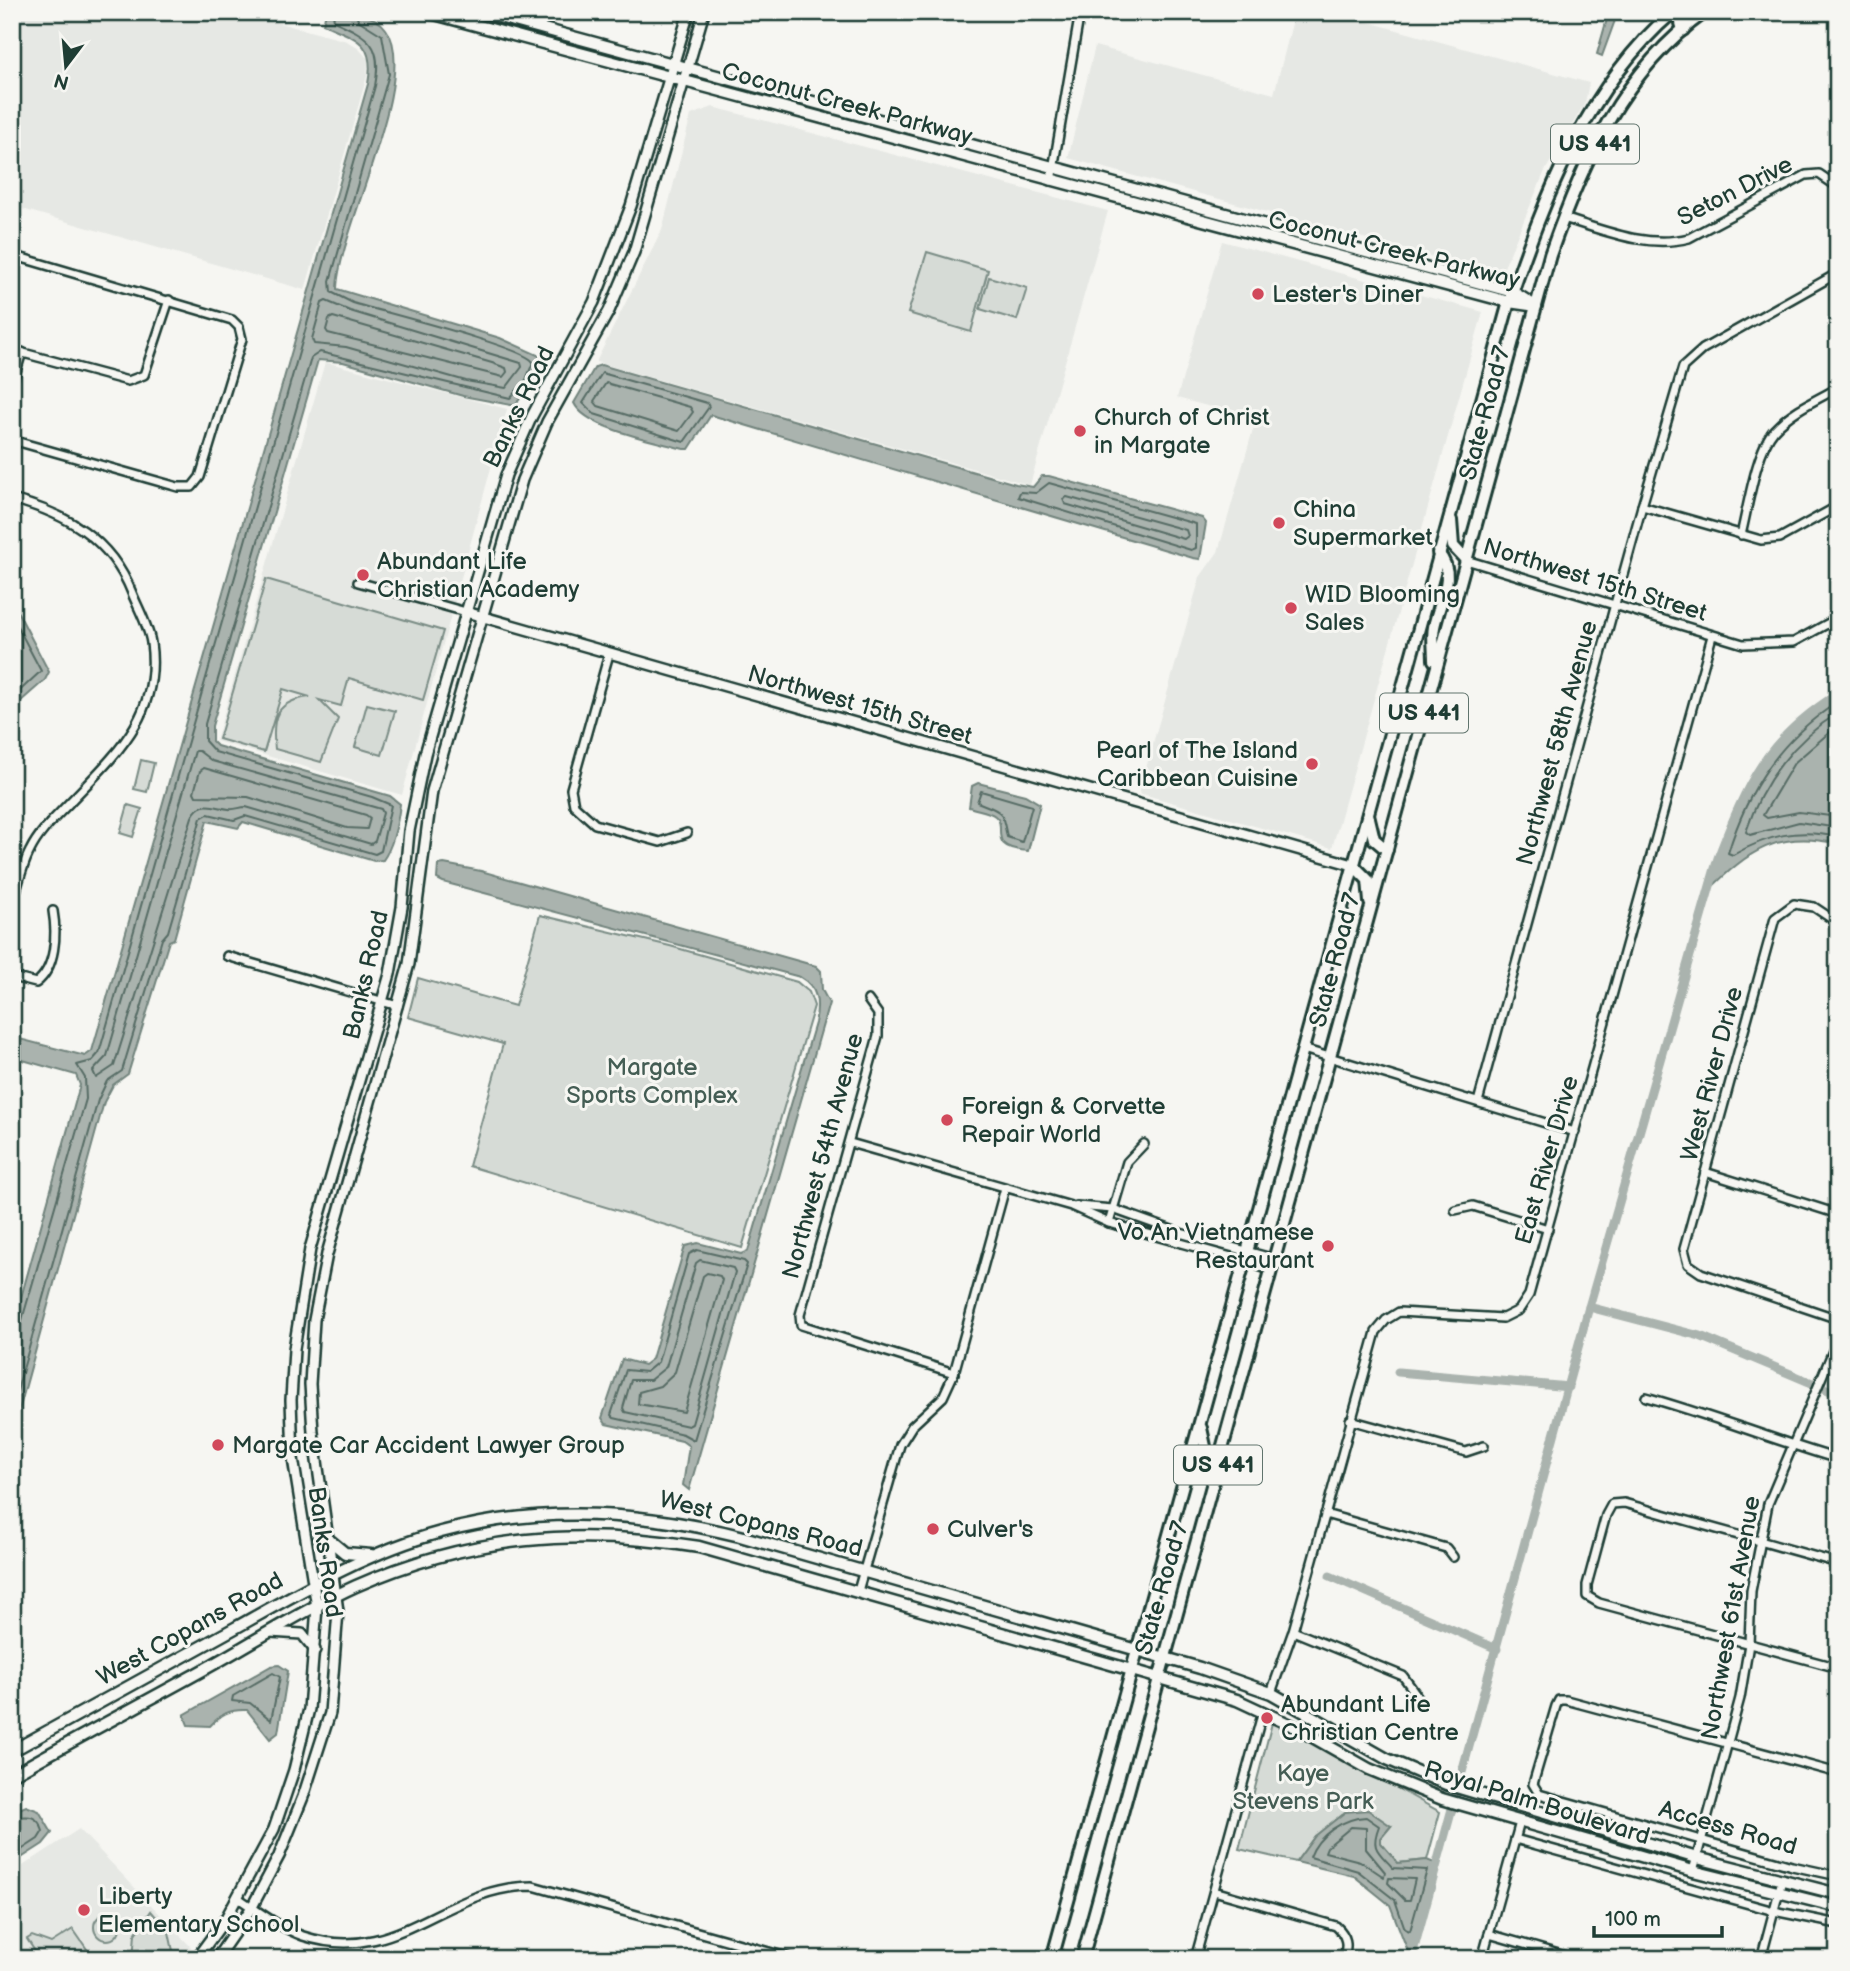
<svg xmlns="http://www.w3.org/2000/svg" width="1850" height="1971" viewBox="0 0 1850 1971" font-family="'Balsamiq Sans',sans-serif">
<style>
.built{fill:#e6e8e4}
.green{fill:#d6dbd6;stroke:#7a8c85;stroke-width:2}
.water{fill:#aab3ae;stroke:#72847d;stroke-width:2}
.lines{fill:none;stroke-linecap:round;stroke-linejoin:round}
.shore{stroke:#576c65;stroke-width:2}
.canal{stroke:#aab3ae;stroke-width:9}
.minor-casing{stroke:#1f3d34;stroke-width:12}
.tertiary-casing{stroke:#1f3d34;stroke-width:14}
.secondary-casing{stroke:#1f3d34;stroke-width:15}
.primary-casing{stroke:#1f3d34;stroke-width:16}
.minor{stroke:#f6f6f2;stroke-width:7}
.tertiary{stroke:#f6f6f2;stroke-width:9}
.secondary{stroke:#f6f6f2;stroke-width:10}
.primary{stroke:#f6f6f2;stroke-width:10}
.poi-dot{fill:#d1495b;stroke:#f6f6f2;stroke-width:2.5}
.labels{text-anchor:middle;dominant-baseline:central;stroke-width:6;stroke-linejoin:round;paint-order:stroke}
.shield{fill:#f6f6f2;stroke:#60746d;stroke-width:2}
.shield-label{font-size:23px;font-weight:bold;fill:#1f3d34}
.street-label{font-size:24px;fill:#1f3d34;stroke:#f6f6f2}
.poi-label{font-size:24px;fill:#1f3d34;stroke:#f6f6f2;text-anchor:start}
.park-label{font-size:24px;fill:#445d54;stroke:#f6f6f2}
</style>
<rect width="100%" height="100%" fill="#f6f6f2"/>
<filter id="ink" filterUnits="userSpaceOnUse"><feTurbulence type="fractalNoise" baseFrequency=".0143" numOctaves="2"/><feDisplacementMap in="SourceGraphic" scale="14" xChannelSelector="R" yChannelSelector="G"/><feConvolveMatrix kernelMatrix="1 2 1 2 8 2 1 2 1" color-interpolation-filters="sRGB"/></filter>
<g filter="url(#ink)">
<g class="built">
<path d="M 12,12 L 237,12 L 347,41 L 359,49 L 368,59 L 367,76 L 305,290 L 12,206 Z"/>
<path d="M 1295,12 L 1332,12 L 1589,83 L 1585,103 L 1545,171 L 1502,272 L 1492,273 L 1068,158 L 1095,46 L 1274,94 Z"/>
<path d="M 713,107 L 1108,211 L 1030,485 L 596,362 L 662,230 L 691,115 Z"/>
<path d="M 1222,241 L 1483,312 L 1332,848 L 1139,793 L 1200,577 L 1218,552 L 1256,419 L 1177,398 Z"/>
<path d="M 325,362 L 507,409 L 402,795 L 216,741 Z"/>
<path d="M 79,1829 L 191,1947 L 181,1959 L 12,1959 L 12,1873 Z"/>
</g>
<g class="green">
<path d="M 927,252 L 988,270 L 971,332 L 908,313 Z"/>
<path d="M 989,277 L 1027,288 L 1017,320 L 980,309 Z"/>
<path d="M 266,579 L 443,631 L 423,700 L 349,678 L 341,706 L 319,700 L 338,719 L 321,762 L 275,749 C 271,717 276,701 310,697 L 283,689 L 264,752 L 219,739 Z"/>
<path d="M 367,704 L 395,711 L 382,755 L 355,747 Z"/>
<path d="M 141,760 L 154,763 L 147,792 L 134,789 Z"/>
<path d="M 128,805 L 142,809 L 133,837 L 120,833 Z"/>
<path d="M 540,915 L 670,946 L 797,982 L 809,992 L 814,1006 L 742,1248 L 469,1166 L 503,1044 L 408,1017 L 418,978 L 515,1006 Z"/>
<path d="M 1273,1719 L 1440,1812 L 1427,1860 L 1398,1863 L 1381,1843 L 1381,1838 L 1391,1826 L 1315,1836 L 1296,1862 L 1239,1849 Z"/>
<path d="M 151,1911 L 169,1932 L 173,1951 L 167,1959 L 133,1959 L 135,1934 Z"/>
<circle cx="107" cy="1927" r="13"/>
<path d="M 73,1929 L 91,1955 L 85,1959 L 40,1959 L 27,1939 L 32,1936 L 51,1943 Z"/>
</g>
<g class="water">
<path d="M 326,12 C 346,12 373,11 386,29 C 421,75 338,232 337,289 L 500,338 L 542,357 L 532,384 L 515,405 L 511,405 L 463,396 L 343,362 L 318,360 L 212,726 L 212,741 L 217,746 L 390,796 L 400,804 C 398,821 393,846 383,860 L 374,861 L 243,822 L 238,828 L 207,821 L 174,939 L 169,941 L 128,1074 L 113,1085 L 104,1102 L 12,1436 L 12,1330 L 80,1085 L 76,1075 L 12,1057 L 12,1037 L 85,1056 L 92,1051 L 368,84 C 376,42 357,39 323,24 Z"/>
<path d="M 1609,12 L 1618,12 L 1602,56 L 1597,54 Z"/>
<path d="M 601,365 L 1016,484 L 1033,487 L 1042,476 L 1049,476 L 1202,518 L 1206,523 L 1200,559 L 1193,558 L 711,415 L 689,449 L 684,449 C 656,441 586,429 574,403 L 595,367 Z"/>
<path d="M 12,601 L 49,672 L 45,680 L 12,709 Z"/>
<path d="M 1838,694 L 1838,844 C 1779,829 1748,851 1708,891 C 1735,804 1757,745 1838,694 Z"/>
<path d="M 978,783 L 1025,795 L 1040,804 L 1028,851 C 984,848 1009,827 995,816 C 989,811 977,810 969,807 L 972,786 Z"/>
<path d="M 444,864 L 481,871 L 816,966 L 821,971 L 822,990 L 829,1003 L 689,1490 L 683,1485 L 689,1446 L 682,1441 L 606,1424 L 602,1418 L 622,1359 L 644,1365 L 652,1359 L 685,1246 L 698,1243 L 741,1254 L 748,1251 L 815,1023 C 819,1004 819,988 800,977 L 443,882 L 437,879 L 438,865 Z"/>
<path d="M 279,1665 L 288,1671 L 278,1733 L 270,1739 L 247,1710 C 230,1709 221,1714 210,1726 L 188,1725 L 184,1715 L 271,1666 Z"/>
<path d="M 26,1806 L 39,1811 L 52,1833 L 43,1844 L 12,1864 L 12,1812 Z"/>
<path d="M 1368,1810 L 1391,1826 L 1381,1838 L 1381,1843 L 1398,1863 L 1427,1860 L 1437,1864 L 1411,1959 L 1390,1905 L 1354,1876 L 1296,1862 L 1315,1836 L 1345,1812 Z"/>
</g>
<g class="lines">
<g class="shore">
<path d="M 326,301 L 350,311 L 521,363 L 522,367 L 506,388 L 466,381 L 346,347 L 314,344 L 312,339 L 322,303 Z"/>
<path d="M 333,317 L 492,363 L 506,368 L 507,372 L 503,377 L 328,333 L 326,330 L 329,319 Z"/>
<path d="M 602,373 L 707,403 L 709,407 L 684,442 L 594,414 L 583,403 Z"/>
<path d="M 606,383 L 690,407 L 693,412 L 679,431 L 598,406 L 594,401 Z"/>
<path d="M 1049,483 L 1196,524 L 1196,548 L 1191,550 L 1018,497 L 1020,492 L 1036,493 Z"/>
<path d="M 1067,497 L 1186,530 L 1188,536 L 1184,539 L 1065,504 L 1063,499 Z"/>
<path d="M 12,616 L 41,671 L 12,698"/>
<path d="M 1838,702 C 1781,738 1748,788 1728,853 L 1733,855 C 1768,835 1798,828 1838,837"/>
<path d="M 1838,713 C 1794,740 1762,782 1746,832 L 1750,835 L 1799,822 L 1838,828"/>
<path d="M 1838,725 L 1794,763 L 1763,815 L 1767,818 L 1799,812 L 1838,817"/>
<path d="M 195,751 L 199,751 L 212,761 L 381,809 L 383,813 L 375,841 L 371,844 L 246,807 C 240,807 235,810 229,809 C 213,807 201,799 192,817 L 114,1066 L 96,1078 L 93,1071 L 107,1056 Z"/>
<path d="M 204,768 L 366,815 L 370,818 L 367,829 L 347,828 L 248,797 L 196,796 L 194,792 L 200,771 Z"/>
<path d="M 981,791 L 1032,806 L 1022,842 L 1007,837 C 1001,808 1004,813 977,802 Z"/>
<path d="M 697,1250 L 744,1261 L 747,1264 L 694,1440 L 683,1434 L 614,1418 L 611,1415 L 626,1370 L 646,1372 L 658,1362 L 689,1254 Z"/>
<path d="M 700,1260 L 733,1268 L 735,1272 L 692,1424 L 688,1426 L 625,1412 L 623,1408 L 631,1380 L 650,1380 L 666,1367 L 696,1263 Z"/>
<path d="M 707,1273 L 720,1276 L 722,1280 L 684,1412 L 638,1404 L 639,1392 L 660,1386 L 675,1372 L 703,1276 Z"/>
<path d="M 12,1326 L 22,1320 L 86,1099 L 85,1078 L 77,1065 L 92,1061 L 99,1053 L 375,86 C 383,44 369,37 334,21 L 333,12"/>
<path d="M 12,1409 L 98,1100 L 107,1081 L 122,1071 L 162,939 L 168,932 L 201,818 L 208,814 L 234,820 L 245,816 L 375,854 L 381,851 L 391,805 L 372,797 L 215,752 L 205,741 L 205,724 L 311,358 L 320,352 L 510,398 L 526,380 L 533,362 C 525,347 379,311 353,303 L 331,292 L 330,281 L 389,74 L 382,35 L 358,20 L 355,12"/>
<path d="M 273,1673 L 280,1677 L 271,1720 L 250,1703 L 232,1701 L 233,1696 Z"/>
<path d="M 1366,1817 L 1379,1826 C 1370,1849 1378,1851 1393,1868 L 1427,1870 L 1410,1931 L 1405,1929 L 1395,1900 L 1358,1871 L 1310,1857 C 1318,1835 1343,1818 1366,1817 Z"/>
<path d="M 12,1818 C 27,1816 37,1813 43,1831 L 38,1839 L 12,1856"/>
<path d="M 1351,1827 L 1366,1828 L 1366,1849 L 1385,1872 L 1384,1877 L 1360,1861 L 1325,1852 L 1327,1847 Z"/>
<path d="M 1389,1878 L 1415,1879 L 1410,1900 L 1405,1900 L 1388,1883 Z"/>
</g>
<g class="canal">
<path d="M 1589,1307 L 1700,1336 L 1838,1394"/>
<path d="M 1398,1372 L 1569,1387"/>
<path d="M 1330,1576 L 1497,1649"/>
<path d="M 1411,1959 L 1589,1307 L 1718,858 C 1747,783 1767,738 1838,694"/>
</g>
<g class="minor-casing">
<g id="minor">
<path d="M 1051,181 L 1080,12"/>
<path d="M 1563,218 C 1604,230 1646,249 1689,238 L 1806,175 L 1819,174 L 1838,187"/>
<path d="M 12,255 L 232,320 L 239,327 L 242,339 L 200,477 L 192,487 L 178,487 L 12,440"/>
<path d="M 12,350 L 128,381 L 144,375 L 169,300"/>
<path d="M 12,385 L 22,352"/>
<path d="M 12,499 C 67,514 110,538 132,593 C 138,608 149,627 151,643 C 161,715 116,754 70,802 C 56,817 39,832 30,851 C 21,868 17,889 12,907"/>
<path d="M 1642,506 L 1761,540 L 1780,538 L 1838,506"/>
<path d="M 1741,535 C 1748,507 1756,451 1774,430 C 1791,411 1816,400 1838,388"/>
<path d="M 1466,560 L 1743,644 L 1794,642 L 1838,618"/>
<path d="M 358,582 L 466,612"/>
<path d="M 609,654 L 571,789 L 574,805 L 595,824 L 660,842 L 687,833"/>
<path d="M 1838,923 L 1814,907 L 1794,904 L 1775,918 L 1684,1249 L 1688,1264 L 1701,1273 L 1838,1319"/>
<path d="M 227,956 L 398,1006"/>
<path d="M 12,977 L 36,983 C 56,968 57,934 53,911"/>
<path d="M 868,1000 L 878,1014 L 878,1036 L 800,1315 L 801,1325 L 954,1373"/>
<path d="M 1303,1049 L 1575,1132"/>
<path d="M 1838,1079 L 1838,1091"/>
<path d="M 1478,1102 L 1642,506 L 1683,367 L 1703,349 L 1838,273"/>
<path d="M 850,1143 L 1071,1206 L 1109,1223 L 1246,1261 L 1271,1271"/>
<path d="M 1705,1172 L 1838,1214"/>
<path d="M 1077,1206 L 1113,1209 L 1180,1233 L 1275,1259"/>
<path d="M 1455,1210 L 1473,1206 L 1548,1229"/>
<path d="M 1109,1223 L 1127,1162 L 1144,1144"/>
<path d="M 1646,1397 C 1711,1415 1773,1440 1838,1459"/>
<path d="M 1350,1420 L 1466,1452 L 1484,1446"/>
<path d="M 1325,1514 L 1446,1548 L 1453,1557"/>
<path d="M 1838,1563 L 1624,1503 L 1612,1504 L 1606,1515 L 1587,1585 L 1587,1596 L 1599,1603 L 1838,1668"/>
<path d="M 858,1591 L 900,1445 L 912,1426 L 943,1397 L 954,1373 L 1005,1188"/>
<path d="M 1293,1631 L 1403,1676 L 1416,1694"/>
<path d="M 1271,1693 L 1293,1631 L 1376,1332 L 1386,1320 L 1399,1312 L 1503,1318 L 1519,1310 L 1529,1295 L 1712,636"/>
<path d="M 1838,1773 L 1566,1700 L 1559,1700 L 1556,1706 L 1533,1784 L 1539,1794 L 1792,1866 L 1838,1876"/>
<path d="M 1515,1839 L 1774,1911 L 1838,1924"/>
<path d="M 1693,1871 L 1740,1698 L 1749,1644 L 1751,1591 L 1768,1504 L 1838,1339"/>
<path d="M 1214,1891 L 1336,1926 C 1347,1936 1348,1944 1344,1959"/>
<path d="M 238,1898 C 258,1911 280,1928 303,1936 C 398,1967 443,1886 533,1886 L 794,1959"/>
<path d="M 1489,1934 L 1576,1959"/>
<path d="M 1195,1959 L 1263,1711"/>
<path d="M 1482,1959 L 1520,1822"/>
<path d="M 1761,1959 L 1782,1880"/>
</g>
</g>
<g class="tertiary-casing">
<g id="tertiary">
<path d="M 466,612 L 1353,865"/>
<path d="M 270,1632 L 302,1634 L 315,1650"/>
<path d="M 196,1959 L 226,1918 L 274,1829 L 294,1770 L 309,1709 L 317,1607 L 293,1458 L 291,1400 L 294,1349 L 310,1249 L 390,974 L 402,907 L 409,831 L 425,754 L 506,475 L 532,416 L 594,302 L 631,206 L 689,12"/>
<path d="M 216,1959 L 252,1907 L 279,1856 L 303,1797 L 330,1713 L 338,1611 L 313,1432 L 310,1384 L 314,1320 L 327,1254 L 409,964 L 432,791 L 522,480 L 547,422 L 609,311 L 634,252 L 704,12"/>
</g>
</g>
<g class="secondary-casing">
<g id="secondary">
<path d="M 427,12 L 1509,302 L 1536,306"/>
<path d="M 481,12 L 1458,277 L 1513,292 L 1532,304"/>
<path d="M 328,1539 L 345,1553 L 371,1555"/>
<path d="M 12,1751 C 86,1710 161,1669 235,1628 C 301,1591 367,1552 441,1532 C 540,1505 641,1511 740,1536 L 1200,1668 L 1271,1693 L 1387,1759 L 1446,1784 L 1697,1858 L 1838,1894"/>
<path d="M 12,1775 C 78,1737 146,1702 212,1665 C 260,1638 307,1608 356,1586 C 469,1536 578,1527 699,1547 L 1237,1700 L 1295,1727 L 1369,1769 L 1442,1799 L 1693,1871 L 1838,1907"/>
</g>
</g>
<g class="primary-casing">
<g id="primary">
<path d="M 1683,30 L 1681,23 L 1685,12"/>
<path d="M 1451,520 L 1453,546 L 1466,560"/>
<path d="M 1434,660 C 1434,650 1432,637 1434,627 C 1439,601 1458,575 1438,553"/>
<path d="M 1368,814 L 1374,839 L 1387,850"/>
<path d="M 1353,865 L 1368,880 L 1370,902"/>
<path d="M 1201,1428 L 1209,1465 L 1216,1473"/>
<path d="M 1052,1959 L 1509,302 C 1545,197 1586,87 1673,12"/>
<path d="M 1082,1959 L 1550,255 C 1582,163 1622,71 1705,12"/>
</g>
</g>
<use href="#minor" class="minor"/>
<use href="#tertiary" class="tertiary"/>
<use href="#secondary" class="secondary"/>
<use href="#primary" class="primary"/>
</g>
</g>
<g class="poi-dot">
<circle cx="1258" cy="294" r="7"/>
<circle cx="1080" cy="431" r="7"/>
<circle cx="1279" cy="523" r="7"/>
<circle cx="363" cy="575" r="7"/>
<circle cx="1291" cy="608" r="7"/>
<circle cx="1312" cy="764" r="7"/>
<circle cx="947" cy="1120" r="7"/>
<circle cx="1328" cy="1246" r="7"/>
<circle cx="218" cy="1445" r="7"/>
<circle cx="933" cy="1529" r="7"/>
<circle cx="1267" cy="1718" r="7"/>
<circle cx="84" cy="1910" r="7"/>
</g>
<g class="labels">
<g class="shield">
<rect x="1551" y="124.5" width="88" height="39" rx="5"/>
<rect x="1380" y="693.5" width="88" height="39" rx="5"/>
<rect x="1174" y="1445.5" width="88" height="39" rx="5"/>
</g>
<g class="shield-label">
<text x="1595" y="144">US 441</text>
<text x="1424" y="713">US 441</text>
<text x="1218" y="1465">US 441</text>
</g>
<g class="street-label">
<text transform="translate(847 104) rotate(15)">Coconut Creek Parkway</text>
<text transform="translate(1735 191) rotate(-27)">Seton Drive</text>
<text transform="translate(1394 250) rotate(14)">Coconut Creek Parkway</text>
<text transform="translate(519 407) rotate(-64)">Banks Road</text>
<text transform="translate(1485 413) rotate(-75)">State Road 7</text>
<text transform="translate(1595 580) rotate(17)">Northwest 15th Street</text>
<text transform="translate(860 705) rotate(16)">Northwest 15th Street</text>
<text transform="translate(1557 743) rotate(-75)">Northwest 58th Avenue</text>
<text transform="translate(1335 960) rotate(-75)">State Road 7</text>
<text transform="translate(366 975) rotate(-77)">Banks Road</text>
<text transform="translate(1712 1074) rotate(-75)">West River Drive</text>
<text transform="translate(823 1156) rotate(-75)">Northwest 54th Avenue</text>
<text transform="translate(1547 1160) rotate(-74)">East River Drive</text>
<text transform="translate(761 1524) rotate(14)">West Copans Road</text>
<text transform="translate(325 1552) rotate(82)">Banks Road</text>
<text transform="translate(1162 1588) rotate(-74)">State Road 7</text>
<text transform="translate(1731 1618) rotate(-80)">Northwest 61st Avenue</text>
<text transform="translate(190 1629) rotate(-29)">West Copans Road</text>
<text transform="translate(1537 1803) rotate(17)">Royal Palm Boulevard</text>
<text transform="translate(1728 1828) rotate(16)">Access Road</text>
</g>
<g class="poi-label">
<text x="1272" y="294">Lester's Diner</text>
<text x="1094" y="417">Church of Christ<tspan x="1094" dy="28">in Margate</tspan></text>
<text x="1293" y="509">China<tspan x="1293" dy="28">Supermarket</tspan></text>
<text x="377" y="561">Abundant Life<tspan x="377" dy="28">Christian Academy</tspan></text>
<text x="1305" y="594">WID Blooming<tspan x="1305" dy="28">Sales</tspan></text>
<text x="1298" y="750" text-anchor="end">Pearl of The Island<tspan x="1298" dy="28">Caribbean Cuisine</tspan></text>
<text x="961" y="1106">Foreign &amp; Corvette<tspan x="961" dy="28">Repair World</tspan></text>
<text x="1314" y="1232" text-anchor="end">Vo An Vietnamese<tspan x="1314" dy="28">Restaurant</tspan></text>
<text x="232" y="1445">Margate Car Accident Lawyer Group</text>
<text x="947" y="1529">Culver's</text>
<text x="1281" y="1704">Abundant Life<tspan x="1281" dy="28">Christian Centre</tspan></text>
<text x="98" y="1896">Liberty<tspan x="98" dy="28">Elementary School</tspan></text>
</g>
<g class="park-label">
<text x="652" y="1067">Margate<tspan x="652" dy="28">Sports Complex</tspan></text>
<text x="1303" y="1773">Kaye<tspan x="1303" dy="28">Stevens Park</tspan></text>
</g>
</g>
<rect width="1850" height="1971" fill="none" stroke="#f6f6f2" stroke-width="42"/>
<rect x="21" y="21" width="1808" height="1929" fill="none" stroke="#1f3d34" stroke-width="2.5" filter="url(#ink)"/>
<g transform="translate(66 66) rotate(196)" stroke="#f6f6f2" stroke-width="5" paint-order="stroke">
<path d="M0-5L12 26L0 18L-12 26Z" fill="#1f3d34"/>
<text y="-10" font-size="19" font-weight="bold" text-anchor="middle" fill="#1f3d34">N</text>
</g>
<path d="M1594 1926v10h128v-10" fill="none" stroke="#1f3d34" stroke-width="3.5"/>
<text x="1605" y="1926" font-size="21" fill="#1f3d34" stroke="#f6f6f2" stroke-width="5" paint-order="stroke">100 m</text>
</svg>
